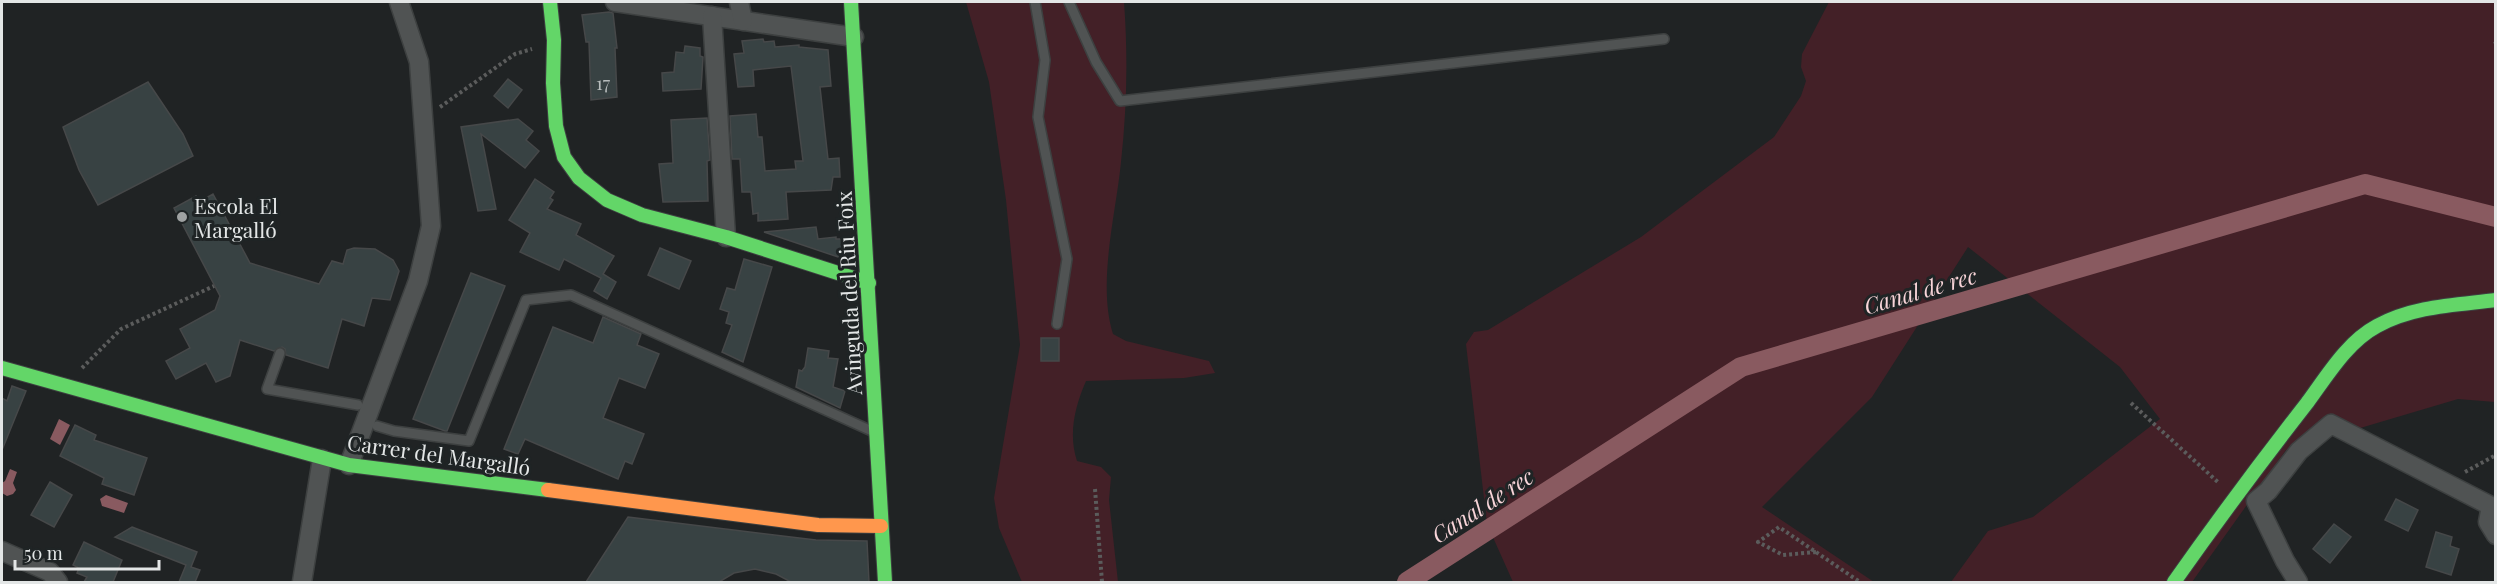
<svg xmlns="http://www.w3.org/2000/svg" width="2497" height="584" viewBox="0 0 2497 584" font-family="'Playfair Display',serif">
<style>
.green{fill:#432027}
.water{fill:#895a60}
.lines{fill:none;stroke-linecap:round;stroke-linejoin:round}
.canal{stroke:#895a60;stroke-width:20}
.building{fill:#384243;stroke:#464849;stroke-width:1.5}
.lane-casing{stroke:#3d4040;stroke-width:12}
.street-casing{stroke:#3d4040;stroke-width:21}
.fast-casing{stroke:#3d4040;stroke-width:16}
.slow-casing{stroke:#3d4040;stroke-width:16}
.path{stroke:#5b5c5c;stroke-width:4;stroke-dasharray:3 3;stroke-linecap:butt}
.lane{stroke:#505353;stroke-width:9}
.street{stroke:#505353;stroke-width:18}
.fast{stroke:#63d668;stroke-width:14}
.slow{stroke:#ff974d;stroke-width:14}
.poi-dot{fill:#9fa2a2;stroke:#1f2425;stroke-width:2}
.labels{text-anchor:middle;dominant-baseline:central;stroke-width:6;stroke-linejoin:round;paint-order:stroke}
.number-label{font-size:18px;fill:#b8bdbd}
.poi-label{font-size:21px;fill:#e3e6e6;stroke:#1f2425;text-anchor:start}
.street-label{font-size:21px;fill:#e3e6e6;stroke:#1f2425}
.water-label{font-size:22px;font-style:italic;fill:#f8d5d9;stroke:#1f2425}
</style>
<rect width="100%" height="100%" fill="#202324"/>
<g class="green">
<path d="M 966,2 L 1124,2 C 1128,56 1127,107 1121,162 C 1116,214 1097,283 1113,334 L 1126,341 L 1209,361 L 1215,373 L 1184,378 L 1086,381 C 1075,406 1068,434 1077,461 L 1101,467 L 1111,477 L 1109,500 L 1118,582 L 1022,582 L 999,528 L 994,498 L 1020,345 L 1006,200 L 989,82 Z"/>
<path d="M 1829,2 L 2495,2 L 2495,402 L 2458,399 L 2286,450 L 2192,582 L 1951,582 L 1988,531 L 2033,517 L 2160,419 L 2120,367 L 1968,247 L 1872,397 L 1762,507 L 1874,582 L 1513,582 L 1487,524 L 1466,344 L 1474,332 L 1488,330 L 1641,237 L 1774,137 L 1801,96 L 1806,81 L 1801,67 L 1802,54 Z"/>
</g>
<g class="water">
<path d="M 59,419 L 70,425 L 60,445 L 50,439 Z"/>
<path d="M 10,469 L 17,472 L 13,483 L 16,490 L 13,494 L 7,496 L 2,493 L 2,483 L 5,481 Z"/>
<path d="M 106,495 L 128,503 L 124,513 L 102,506 L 100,499 Z"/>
</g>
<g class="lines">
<path class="canal" d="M 1407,582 L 1741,367 L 2365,184 L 2496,217"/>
</g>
<g class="building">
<path d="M 609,12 L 613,13 L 617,48 L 615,48 L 617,97 L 591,100 L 589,42 L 586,42 L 582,15 Z"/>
<path d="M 763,39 L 764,42 L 774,41 L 775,47 L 799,45 L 799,47 L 828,50 L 831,86 L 820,87 L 828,159 L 839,158 L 840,177 L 833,177 L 831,190 L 786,192 L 788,219 L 758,221 L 758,213 L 753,214 L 751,192 L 742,192 L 740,159 L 732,159 L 730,116 L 756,114 L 758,137 L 762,137 L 765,171 L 796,169 L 795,161 L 803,161 L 791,66 L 753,70 L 754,86 L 738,87 L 734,54 L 744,53 L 742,41 Z"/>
<path d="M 685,46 L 700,48 L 700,56 L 703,57 L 701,89 L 663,91 L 662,73 L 674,72 L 676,52 L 684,53 Z"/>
<path d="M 508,79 L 522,90 L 508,108 L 494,96 Z"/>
<path d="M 148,82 L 183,134 L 193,156 L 98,205 L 79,170 L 63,127 Z"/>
<path d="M 707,118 L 710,160 L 707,161 L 708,201 L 663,202 L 659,164 L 673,163 L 671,120 Z"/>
<path d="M 518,119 L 533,131 L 526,140 L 539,151 L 525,168 L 481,134 L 496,209 L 478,211 L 461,127 Z"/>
<path d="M 535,179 L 554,192 L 550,198 L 553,200 L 547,209 L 581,224 L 576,235 L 614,256 L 603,274 L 616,282 L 607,299 L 594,291 L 601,278 L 564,259 L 559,270 L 520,252 L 530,233 L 509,220 Z"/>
<path d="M 213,194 L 250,263 L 319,284 L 332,261 L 343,264 L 347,250 L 354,248 L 375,249 L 393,260 L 399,271 L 390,300 L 372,298 L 364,326 L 342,319 L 328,368 L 286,355 L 285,349 L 282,347 L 274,351 L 240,340 L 230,376 L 216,382 L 206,363 L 176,379 L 166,361 L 190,348 L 180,329 L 215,310 L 220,296 L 174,208 L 196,196 L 199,202 Z"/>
<path d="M 816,227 L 818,239 L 836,237 L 836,239 L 842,239 L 844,259 L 764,232 Z"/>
<path d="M 660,248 L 691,261 L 679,289 L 648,275 Z"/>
<path d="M 744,259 L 772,267 L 743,362 L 722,352 L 732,325 L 726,323 L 729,312 L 720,309 L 727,288 L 735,290 Z"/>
<path d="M 471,273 L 505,286 L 447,431 L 445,431 L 413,419 Z"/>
<path d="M 603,317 L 641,334 L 637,345 L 659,354 L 645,388 L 619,378 L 603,418 L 644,434 L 632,464 L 625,461 L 618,479 L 525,439 L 518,454 L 504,449 L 553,327 L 593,343 Z"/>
<rect x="1041" y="338" width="18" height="23"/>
<path d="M 808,348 L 829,351 L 828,358 L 838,359 L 833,387 L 845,391 L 840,408 L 796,387 L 799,370 L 802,371 L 805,367 Z"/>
<path d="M 12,386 L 26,391 L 2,450 L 2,398 L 7,401 Z"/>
<path d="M 75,425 L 96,435 L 94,440 L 147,458 L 134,495 L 102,484 L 104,478 L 60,456 Z"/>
<path d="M 50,482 L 72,495 L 54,527 L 31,515 Z"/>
<path d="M 2396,499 L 2418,510 L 2408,531 L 2385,520 Z"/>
<path d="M 628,517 L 816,540 L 867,541 L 869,582 L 791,582 L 776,574 L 755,569 L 734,573 L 719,582 L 586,582 Z"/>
<path d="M 2334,524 L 2351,537 L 2330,563 L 2313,549 Z"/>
<path d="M 132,527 L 197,552 L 191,567 L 200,570 L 195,582 L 179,582 L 186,565 L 115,537 Z"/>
<path d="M 2436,532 L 2452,537 L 2450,546 L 2459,549 L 2451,575 L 2426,567 Z"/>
<path d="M 84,542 L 122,560 L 113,582 L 84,582 L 87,577 L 77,573 L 79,568 L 73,565 Z"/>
</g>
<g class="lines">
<g class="lane-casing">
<g id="lane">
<path d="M 1035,2 L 1045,60 L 1038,117 L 1067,259 L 1057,324"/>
<path d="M 1069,2 L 1096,62 L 1120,101 L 1664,39"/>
<path d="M 280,353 L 267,389 L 358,405"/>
<path d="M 377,426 L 394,431 L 469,441 L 526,300 L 571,295 L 874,432"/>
</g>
</g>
<g class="street-casing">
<g id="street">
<path d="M 615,2 L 854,37"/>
<path d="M 739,2 L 743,21"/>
<path d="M 712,16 L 726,237"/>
<path d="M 349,465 L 418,281 L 431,226 L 419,62 L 399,2"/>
<path d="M 2,551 L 50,572 L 58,582"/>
<path d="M 302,582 L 322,459"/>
<path d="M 2298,582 L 2285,561 L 2256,501 L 2268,491 L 2299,451 L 2331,424 L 2491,506 L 2488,522 L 2496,535"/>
</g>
</g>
<g class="fast-casing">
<g id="fast">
<path d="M 550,2 L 554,40 L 553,83 L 556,126 L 564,157 L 579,178 L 607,200 L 642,215 L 726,237 L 869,283"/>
<path d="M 851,2 L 885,582"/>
<path d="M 2,368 L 349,465 L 548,490"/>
<path d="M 2174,582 C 2217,521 2261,462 2307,403 C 2327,376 2347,342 2377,326 C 2413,306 2456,305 2496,300"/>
</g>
</g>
<g class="slow-casing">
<path id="slow" d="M 548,490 L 818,525 L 881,526"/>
</g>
<g class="path">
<path d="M 2494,44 L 2496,43"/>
<path d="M 440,107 L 515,54 L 532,49"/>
<path d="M 82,368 L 121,329 L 214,286"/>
<path d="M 2131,403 L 2219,483"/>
<path d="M 2465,472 L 2496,455"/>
<path d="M 1095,489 L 1102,582"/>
<path d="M 1816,552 L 1783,555 L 1758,542 L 1779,527 L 1860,582"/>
</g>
<use href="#lane" class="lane"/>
<use href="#street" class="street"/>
<use href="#fast" class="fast"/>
<use href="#slow" class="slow"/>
</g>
<circle class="poi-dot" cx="182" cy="217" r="6"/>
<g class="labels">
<g class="number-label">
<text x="603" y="83">17</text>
</g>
<g class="poi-label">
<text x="194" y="205">Escola El<tspan x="194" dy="24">Margalló</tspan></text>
</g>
<g class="street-label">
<text transform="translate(848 293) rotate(-93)">Avinguda del Riu Foix</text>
<text transform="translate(439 454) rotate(8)">Carrer del Margalló</text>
</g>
<g class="water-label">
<text transform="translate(1920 290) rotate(-16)">Canal de rec</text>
<text transform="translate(1482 505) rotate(-33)">Canal de rec</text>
</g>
</g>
<rect width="2497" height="584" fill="none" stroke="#e3e6e6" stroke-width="6"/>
<path d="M15 560v9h144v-9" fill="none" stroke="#e3e6e6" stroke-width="3"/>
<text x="24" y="560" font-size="18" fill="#e3e6e6" stroke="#1f2425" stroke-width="4.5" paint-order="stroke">50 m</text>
</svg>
